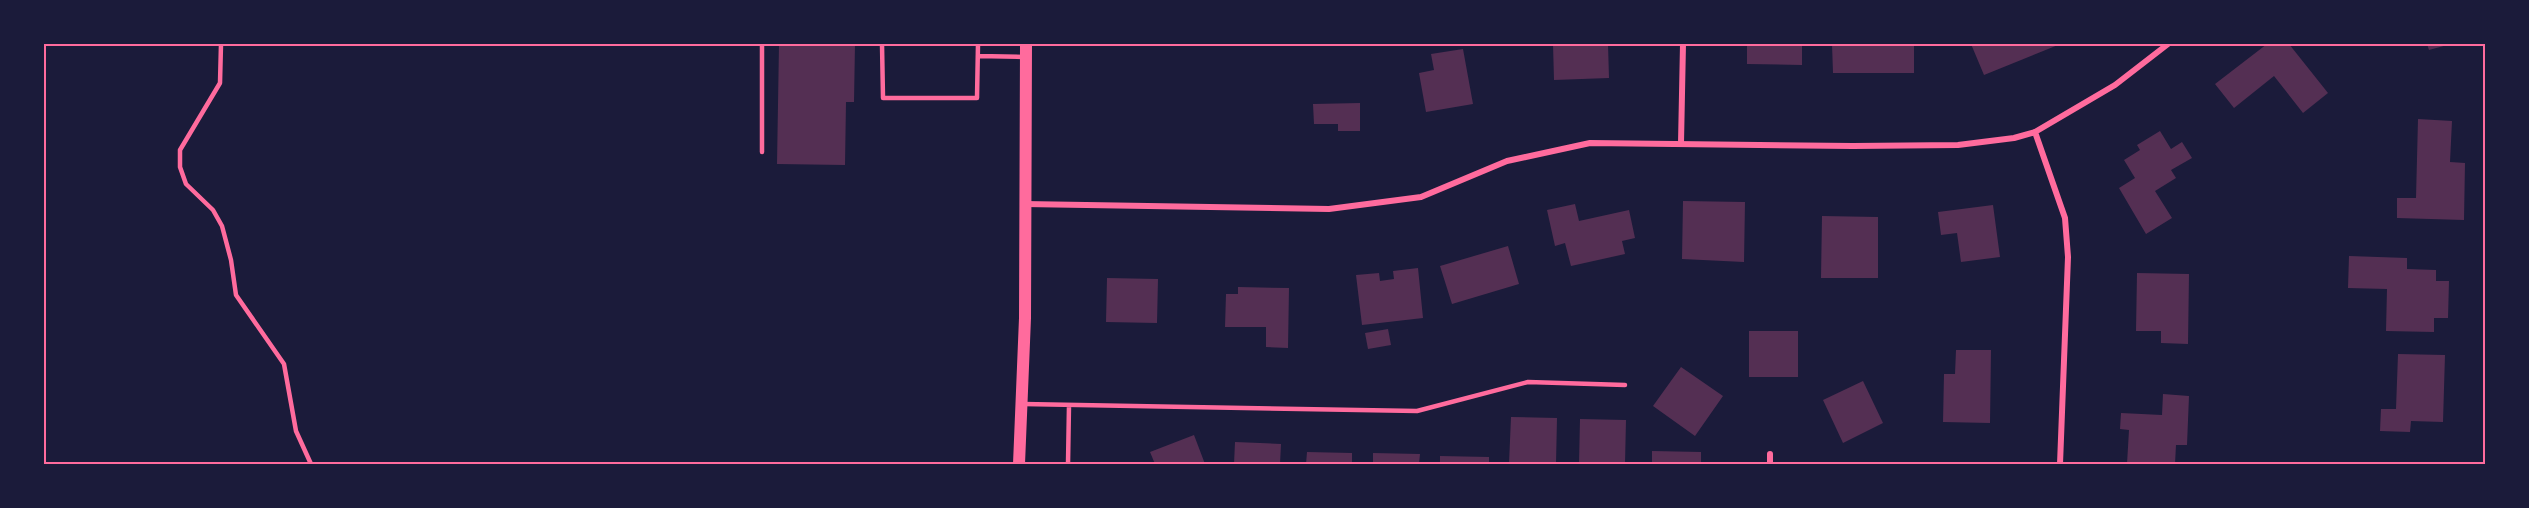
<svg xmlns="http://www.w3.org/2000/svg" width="2529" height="508" font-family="Merriweather,serif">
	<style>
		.building { fill: #542f53 }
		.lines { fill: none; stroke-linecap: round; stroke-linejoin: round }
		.service { stroke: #ff6b9d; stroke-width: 4.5 }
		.minor { stroke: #ff6b9d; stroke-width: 6 }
		.secondary { stroke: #ff6b9d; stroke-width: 12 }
		.neatline { fill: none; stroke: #ff6b9d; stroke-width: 2 }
	</style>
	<rect width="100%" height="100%" fill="#1b1b3a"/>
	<path class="building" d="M779,44H855L854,102H846L845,165L777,164Z
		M1553,44H1608L1609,78L1554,80Z
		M1747,44H1802V65L1747,64Z
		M1832,44H1914V73H1833Z
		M1971,44H2057L2058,45L1984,75Z
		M2267,44H2289L2328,93L2303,113L2274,76L2234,108L2215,84Z
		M2427,44H2451L2429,50Z
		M1463,49L1473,104L1426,112L1419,73L1434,70L1431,54Z
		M1360,103V131H1338V124H1314L1313,104Z
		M2418,119L2452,121L2450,162L2465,163L2464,220L2397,218V198H2416Z
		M2160,131L2171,149L2182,142L2192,158L2171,170L2176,178L2155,191L2172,218L2146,234L2119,188L2135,178L2124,160L2140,150L2137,145Z
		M1683,201L1745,202L1744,262L1682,259Z
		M1575,204L1579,221L1629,210L1635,238L1622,241L1625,254L1571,266L1565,243L1555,246L1547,210Z
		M1993,205L2000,257L1961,262L1957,233L1941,235L1938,212Z
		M1822,216L1878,217V278H1821Z
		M1508,246L1519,284L1452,304L1440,266Z
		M2349,256L2407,258V269L2436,270V281H2449L2448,318H2434V332L2386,331L2387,289L2348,288Z
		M1418,268L1423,318L1362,325L1356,275L1379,273L1380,281L1394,279L1393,271Z
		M2137,273L2189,274L2188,344L2161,343V331H2136Z
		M1107,278L1158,279L1157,323L1106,322Z
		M1238,287L1289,288L1288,348L1266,347V327H1225L1226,294H1238Z
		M1388,329L1391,345L1368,349L1365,333Z
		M1749,331H1798V377H1749Z
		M1956,350H1991L1990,423L1943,422L1944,374H1955Z
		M2398,354L2445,355L2443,422L2411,421L2410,432L2380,431L2381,409H2396Z
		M1681,367L1723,396L1695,436L1653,406Z
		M1863,381L1883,423L1843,443L1823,400Z
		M2163,394L2189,396L2187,445H2176L2175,464H2127L2129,430L2120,429L2121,413L2162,415Z
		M1511,417L1557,418L1556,464H1509Z
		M1580,419L1626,420L1625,464H1579Z
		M1194,435L1205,464H1155L1150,452Z
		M1235,442L1281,444L1280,464H1234Z
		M1652,451L1701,452V464H1652Z
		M1307,452L1352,453V464H1306Z
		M1373,453L1420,454L1419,464H1373Z
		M1440,456L1489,457V464H1440Z"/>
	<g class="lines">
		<path class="service" d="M221,44L220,83L180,150V167L186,184L213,210L222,226L231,260L236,295L284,364L296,431L311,464
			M882,44L883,98H977L978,44
			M978,56L1025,57
			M762,152V44
			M1023,404L1417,411L1528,382L1625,385
			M1068,464L1069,405"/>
		<path class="minor" d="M2035,132L2065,218L2068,257L2060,464
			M1681,143L1683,44
			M1024,204L1329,209L1421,197L1507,161L1590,143L1853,146L1958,145L2014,138L2035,132L2115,85L2168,44
			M1770,454V464"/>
		<path class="secondary" d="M1019,464L1025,318L1026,44"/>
	</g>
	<rect width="2529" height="508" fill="none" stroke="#1b1b3a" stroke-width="90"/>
	<rect x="45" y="45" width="2439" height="418" class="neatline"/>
</svg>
